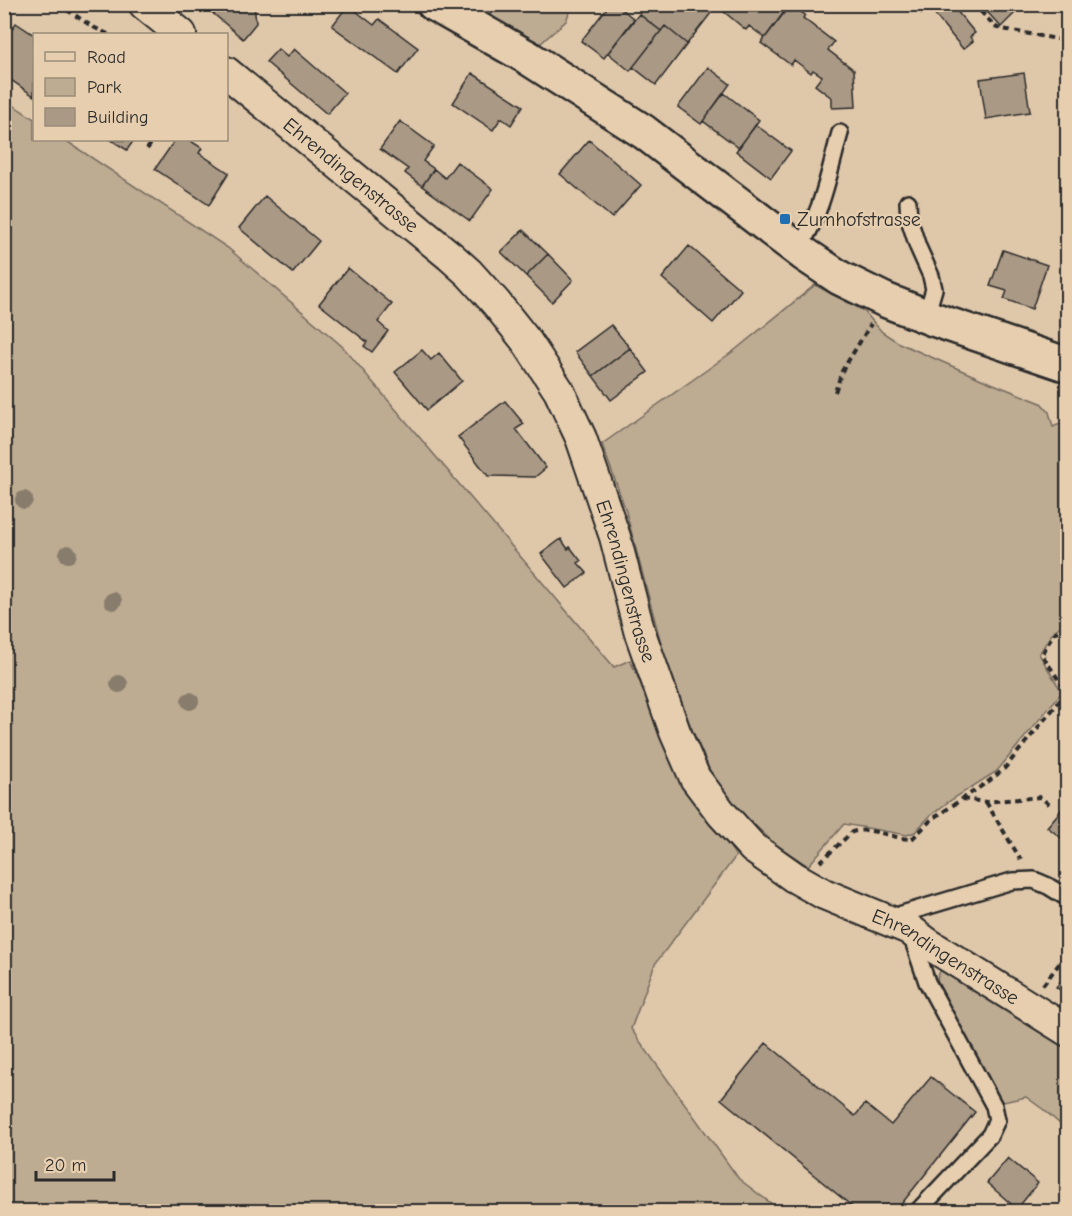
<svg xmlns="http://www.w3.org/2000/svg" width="1072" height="1216" font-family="'Comic Neue',sans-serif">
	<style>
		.green { fill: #bdab92; stroke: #746b5e; stroke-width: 1.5 }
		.building { fill: #aa9985; stroke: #2b2b2b; stroke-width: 1.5 }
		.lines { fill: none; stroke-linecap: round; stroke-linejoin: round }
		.lane-casing { stroke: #2b2b2b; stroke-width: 20 }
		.street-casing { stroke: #2b2b2b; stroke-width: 34 }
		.secondary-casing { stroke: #2b2b2b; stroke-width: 38 }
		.path { stroke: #2b2b2b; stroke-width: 4; stroke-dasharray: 6 4.5; stroke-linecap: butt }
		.lane { stroke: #e6ceaf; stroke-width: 15 }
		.street { stroke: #e6ceaf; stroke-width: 30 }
		.secondary { stroke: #e6ceaf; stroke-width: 33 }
		.tree { fill: #887c6c }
		.poi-dot { fill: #1f6fb2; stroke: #e6ceaf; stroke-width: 2 }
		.labels { text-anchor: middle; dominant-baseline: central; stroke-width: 4.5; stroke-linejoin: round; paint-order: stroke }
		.street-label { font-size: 20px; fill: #2b2b2b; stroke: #e6ceaf }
		.poi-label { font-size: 20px; fill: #2b2b2b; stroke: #e6ceaf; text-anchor: start }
	</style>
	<rect width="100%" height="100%" fill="#dfc7aa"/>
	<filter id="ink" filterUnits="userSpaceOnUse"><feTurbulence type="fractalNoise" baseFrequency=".0167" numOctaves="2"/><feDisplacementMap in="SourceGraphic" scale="12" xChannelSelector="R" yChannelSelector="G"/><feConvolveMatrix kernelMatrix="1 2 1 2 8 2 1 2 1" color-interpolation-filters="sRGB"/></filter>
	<g filter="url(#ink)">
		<path class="green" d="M486,5H572L566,21L540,44L514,36L488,12Z
			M4,99L34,119V140H65L228,248L343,347L614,667L630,660L685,782L736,856L655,964L631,1029L739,1179L781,1211H5Z
			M815,285L864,311L882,332L899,343L986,381L1041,403L1049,412L1053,427L1062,423L1067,425V621L1053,632L1039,654L1062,692L997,771L948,802L929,817L915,832L907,835L844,824L808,866L776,845L741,812L714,780L689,722L662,647L625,508L602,444L735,350Z
			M944,968L1067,1043V1130L1044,1110L1026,1097L999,1103L937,986C937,978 937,973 944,968Z"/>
		<path class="building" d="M202,4H254L256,23L243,39Z
			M610,4H616L634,19L604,58L581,41Z
			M646,4H718L687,44L665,26L661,31L639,14Z
			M718,4H783L788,8L765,38L749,26L746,30L717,6Z
			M790,4L805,15L803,18L834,42L828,50L854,70L856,107L832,108V98L815,85L822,76L813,70L811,73L794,60L791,65L761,43Z
			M913,4H932L922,14Z
			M948,4H951L975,33L970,37L973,41L963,49L935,15Z
			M980,4H1024L1001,27Z
			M348,5L374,25L379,19L418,48L398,74L332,26Z
			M639,14L661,31L630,71L608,53Z
			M16,23L34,35V96L4,75V40Z
			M665,26L687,44L656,85L633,67Z
			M278,49L287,57L294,49L345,93L327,114L266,62Z
			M708,67L730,84L701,124L678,107Z
			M472,73L523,106L511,125L501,118L493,130L453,103Z
			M1024,73L1030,112L986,119L980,79Z
			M724,93L759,120L739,148L703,121Z
			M400,121L434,146L423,161L434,169L422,186L405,173L408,169L380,149Z
			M756,125L791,151L771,178L736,151Z
			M111,140H134L127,150Z
			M175,140H189L202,148L199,153L229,173L209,205L155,169Z
			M589,140L641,185L612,218L560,174Z
			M457,162L493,189L470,221L422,186L434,169L445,178Z
			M265,196L319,241L293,273L239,228Z
			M523,230L548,254L526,276L501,252Z
			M689,246L741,290L713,323L662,278Z
			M1003,250L1047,265L1032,309L1004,299L1007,291L990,286Z
			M548,254L573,280L552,302L526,276Z
			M348,268L392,304L378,322L388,331L372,352L364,346L367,342L319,304Z
			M611,325L630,348L593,376L575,352Z
			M630,348L648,372L611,400L593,376Z
			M422,350L431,360L439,353L462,381L427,410L395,372Z
			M505,401L524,424L516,429L546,468L535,477L488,476L458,437Z
			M561,539L568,549L570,547L581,561L578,563L587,573L567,588L541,554Z
			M1068,802V843L1047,827Z
			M1068,972V996L1056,987Z
			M766,1043L855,1116L865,1104L891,1125L931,1077L975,1112L895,1212H859L721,1099Z
			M1008,1158L1038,1183L1017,1209L987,1183Z"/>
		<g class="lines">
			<defs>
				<path id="lane" d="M908,202L909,219L918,247L931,276L934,289L926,316
					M798,249C822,215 829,172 840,133
					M892,921L902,914L1012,881L1034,880L1048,886L1064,896
					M911,935L927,982L994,1106L997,1120L990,1135L917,1212"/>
				<g id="street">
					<path d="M144,4L181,34"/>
					<path id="s1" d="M226,72L450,256L469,273L496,303L527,342L559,391L581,438L615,537L639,630L675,732L695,778L722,814L753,848L794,877L824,894L909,929L927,943L1068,1031"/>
				</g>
				<path id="secondary" d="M434,4L527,57L644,132L804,254L840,278L885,300L933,319L1068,365"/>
			</defs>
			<use href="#lane" class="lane-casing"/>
			<use href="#street" class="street-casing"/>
			<use href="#secondary" class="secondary-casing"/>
			<path class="path" d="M58,4L93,27L108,34
				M973,4L997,28L1068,41
				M4,11L9,4
				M147,149L154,140
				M835,392L842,371L871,324
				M962,799L986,802L1040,797L1050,805
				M986,802L1021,860
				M820,862L852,832C871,826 892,839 912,839L931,820L989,781L1004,769L1067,692L1042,655L1053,634L1068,623
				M1043,985L1066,955"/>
			<use href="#lane" class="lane"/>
			<use href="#street" class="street"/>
			<use href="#secondary" class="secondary"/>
		</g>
		<g class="tree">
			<circle cx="24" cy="500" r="9"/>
			<circle cx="68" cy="554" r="9"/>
			<circle cx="113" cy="601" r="9"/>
			<circle cx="119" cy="684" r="9"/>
			<circle cx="190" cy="701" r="9"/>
		</g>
	</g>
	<rect class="poi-dot" x="779" y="213" width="12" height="12" rx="3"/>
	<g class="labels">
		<g class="street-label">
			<text stroke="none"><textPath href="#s1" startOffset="162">Ehrendingenstrasse</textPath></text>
			<text stroke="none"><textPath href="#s1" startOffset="666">Ehrendingenstrasse</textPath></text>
			<text stroke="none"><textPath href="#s1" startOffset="1188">Ehrendingenstrasse</textPath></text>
		</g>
		<g class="poi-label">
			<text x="797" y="219">Zumhofstrasse</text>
		</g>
	</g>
	<rect width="1072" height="1216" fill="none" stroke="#e6ceaf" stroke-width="24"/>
	<rect x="12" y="12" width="1048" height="1192" fill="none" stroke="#2b2b2b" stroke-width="2" filter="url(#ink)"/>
	<rect x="33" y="33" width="195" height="108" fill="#e6ceaf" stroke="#9b8d7a" stroke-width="1.5"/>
	<rect x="45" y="52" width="30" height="9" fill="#e6ceaf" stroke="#9b8d7a" stroke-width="1.5"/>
	<text x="87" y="63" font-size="18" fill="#2b2b2b">Road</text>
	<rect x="45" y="78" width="30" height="18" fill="#bdab92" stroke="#9b8d7a" stroke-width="1.5"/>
	<text x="87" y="93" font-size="18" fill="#2b2b2b">Park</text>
	<rect x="45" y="108" width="30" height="18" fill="#aa9985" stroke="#9b8d7a" stroke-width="1.5"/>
	<text x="87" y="123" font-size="18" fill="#2b2b2b">Building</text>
	<path d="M36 1171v9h78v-9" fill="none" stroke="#2b2b2b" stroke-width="3"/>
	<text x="45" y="1171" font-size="18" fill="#2b2b2b" stroke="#e6ceaf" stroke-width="4.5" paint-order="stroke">20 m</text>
</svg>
